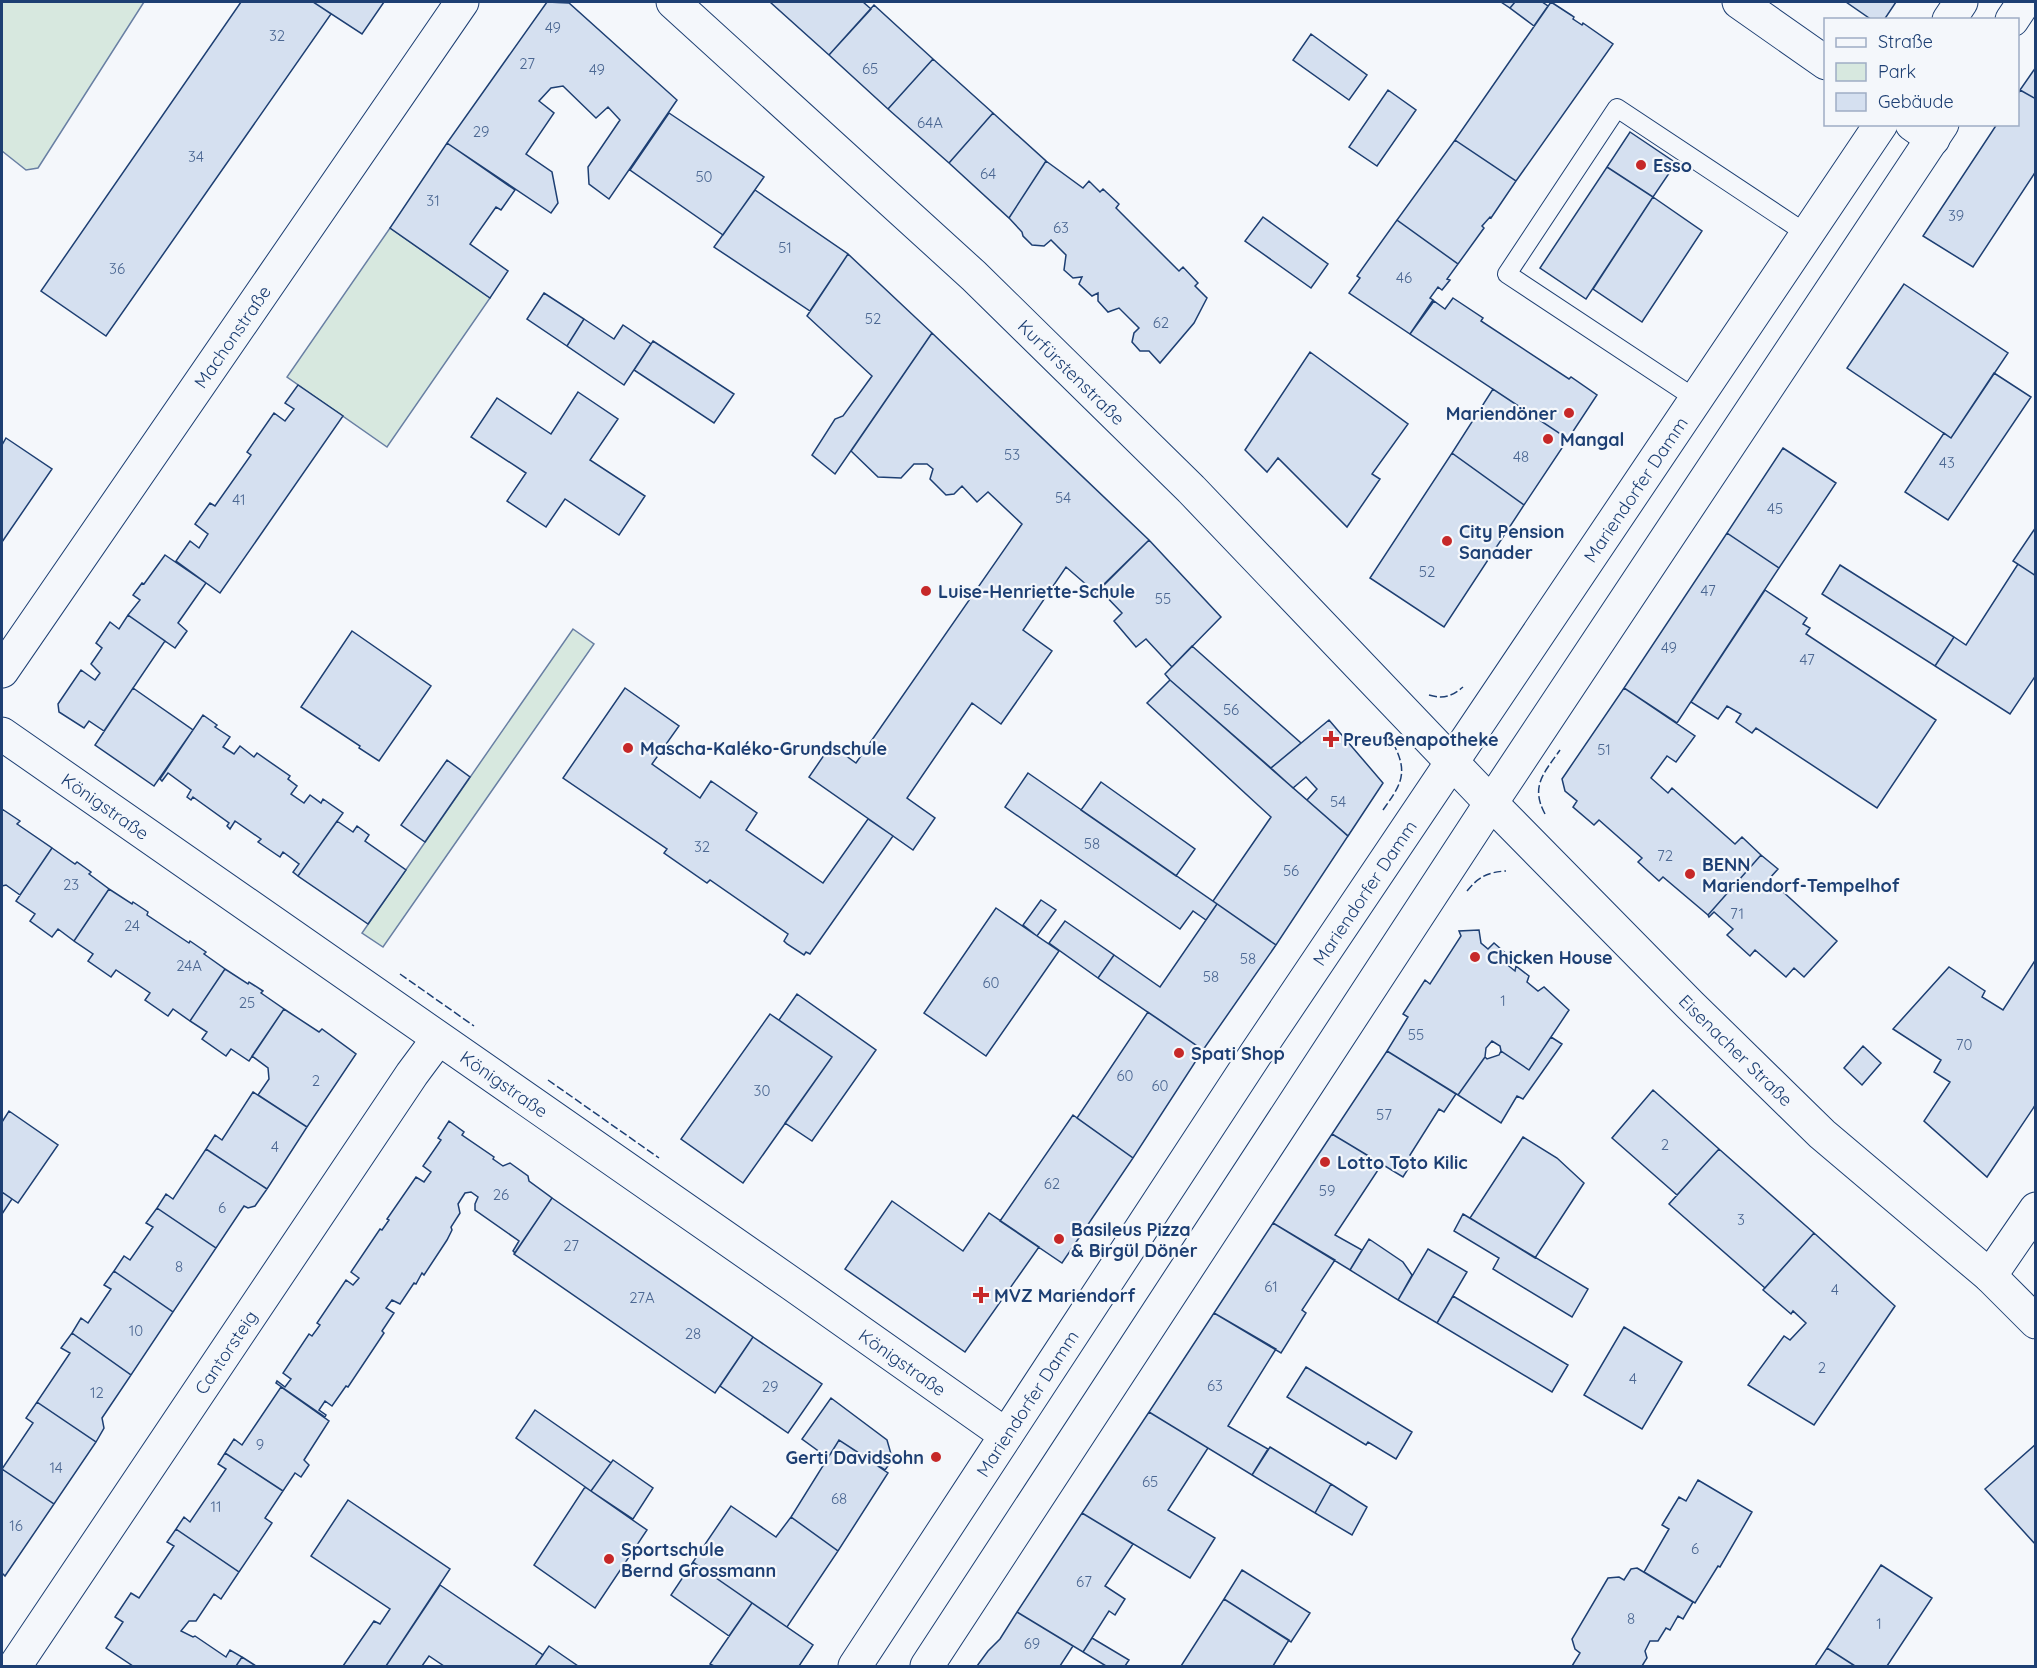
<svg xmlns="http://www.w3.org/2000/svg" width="2037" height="1668" font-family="Quicksand,sans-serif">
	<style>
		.green { fill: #d7e8df; stroke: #687fa3; stroke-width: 1.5 }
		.building { fill: #d5e0f0; stroke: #1d3f73; stroke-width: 1.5 }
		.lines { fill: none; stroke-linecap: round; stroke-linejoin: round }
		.service-casing { stroke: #1d3f73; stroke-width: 20 }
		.minor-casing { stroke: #1d3f73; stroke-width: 35 }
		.tertiary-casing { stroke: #1d3f73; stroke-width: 35 }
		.primary-casing { stroke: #1d3f73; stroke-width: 35 }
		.service { stroke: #f4f7fb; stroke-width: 18 }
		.minor { stroke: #f4f7fb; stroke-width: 33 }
		.tertiary { stroke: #f4f7fb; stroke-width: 33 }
		.primary { stroke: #f4f7fb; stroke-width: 33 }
		.fence { stroke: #1d3f73; stroke-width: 1.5; stroke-dasharray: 8 3; stroke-linecap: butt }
		.poi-dot { fill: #c62828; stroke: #f4f7fb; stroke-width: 2 }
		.labels { text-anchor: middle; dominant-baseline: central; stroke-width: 4.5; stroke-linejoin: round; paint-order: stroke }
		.number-label { font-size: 15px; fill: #4b6792 }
		.poi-label { font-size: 18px; font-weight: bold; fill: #1d3f73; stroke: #f4f7fb; text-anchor: start }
		.street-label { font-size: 18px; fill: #1d3f73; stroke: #f4f7fb }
	</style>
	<rect width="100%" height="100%" fill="#f4f7fb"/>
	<path class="green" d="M2,2H144L38,168L26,170L2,151Z
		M390,228L490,298L387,447L287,377Z
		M573,629L594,644L383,947L362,933Z"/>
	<path class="building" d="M241,2H313L331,14L106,336L41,291Z
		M313,2H384L362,34Z
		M547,2L569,3L677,100L609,199L589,184L588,167L620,120L608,107L596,118L563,86L551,88L539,101L554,113L526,154L552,172L558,203L551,213L447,143Z
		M770,2H863L871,9L829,55Z
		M1501,2H1515L1510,8Z
		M1515,2H1542L1548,6L1534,26L1510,8Z
		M1551,2L1571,15L1574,17L1573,19L1582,25L1583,23L1613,44L1516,181L1455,140Z
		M1846,2H1896L1884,20H1872Z
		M874,5L933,59L888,109L829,55Z
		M1311,34L1367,75L1349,100L1293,60Z
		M933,59L993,113L949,163L888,109Z
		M2036,67V99L2020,90Z
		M1388,90L1416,110L1377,166L1349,147Z
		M2020,90L2036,99V171L1973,267L1923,236L1997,124H2018V94Z
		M669,113L764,177L723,235L630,170Z
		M993,113L1046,161L1009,218L949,163Z
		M1630,132L1676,163L1653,197L1607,167Z
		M1455,140L1516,181L1491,218L1490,217L1482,226L1484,228L1458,264L1397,220Z
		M447,143L515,190L501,210L496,207L470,244L508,271L490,298L390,228Z
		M1046,161L1083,188L1089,181L1100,192L1103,189L1119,204L1116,208L1179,271L1183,267L1198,283L1195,286L1207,298L1194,323L1160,363L1149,351H1140L1132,342L1134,333L1139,328L1119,308L1108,312L1098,301V293L1092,296L1079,284L1082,277L1073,278L1064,270L1066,255L1051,240L1044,246L1032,245L1023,236L1022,232L1009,218Z
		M1607,167L1653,197L1586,299L1540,268Z
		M755,190L848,254L810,311L714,247Z
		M1653,197L1702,231L1642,322L1593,289Z
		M1263,217L1328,264L1311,288L1245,241Z
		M1397,220L1458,264L1447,279L1450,280L1442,290L1438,287L1430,298L1433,300L1410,334L1349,293L1360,278L1357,276Z
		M848,254L932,333L835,474L812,455L835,419L843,416L872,376L807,316Z
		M1904,284L2008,353L1951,438L1847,368Z
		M544,293L584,319L567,346L527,319Z
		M1453,298L1483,318L1481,321L1569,379L1571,377L1597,395L1568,439L1410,334L1434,301L1445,309Z
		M584,319L614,339L623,325L651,344L624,385L567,346Z
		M932,333L1149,540L1096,593L1066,567L1023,630L1052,651L1001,724L972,703L907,798L935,818L913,850L809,777L831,745L856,763L1022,524L988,492L977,502L962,486L954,494L946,495L930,479L933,469L927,464H914L901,478L878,477L851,451Z
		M653,341L734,394L714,423L634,370Z
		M1310,352L1408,424L1372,474L1380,479L1347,527L1278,458L1267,472L1245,450Z
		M1994,373L2031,397L1948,520L1905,492L1944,433L1951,438Z
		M298,385L343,416L220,593L176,561L190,541L199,548L208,534L195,524L210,503L215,506L251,455L247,452L274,413L285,421L294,409L285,403Z
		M1493,389L1568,439L1524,505L1452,453Z
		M578,392L618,419L590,460L645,496L619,535L565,499L546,527L507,501L526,473L471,437L497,398L551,434Z
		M6,438L52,469L2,542V445Z
		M1783,448L1836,483L1779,568L1727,533Z
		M1452,453L1524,505L1444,627L1370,578Z
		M2036,527V576L2013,561Z
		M1727,533L1779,568L1677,723L1624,688Z
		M1149,540L1221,617L1172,667L1146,639L1136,647L1114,621L1122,613L1099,589Z
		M165,555L206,583L178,623L187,631L175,648L128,615L140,600L133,595L142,583L144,584Z
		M2018,564L2036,576V675L2010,714L1935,666L1954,637L1966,645Z
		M1840,565L1954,637L1935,666L1822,594Z
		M1765,590L1807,618L1803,624L1810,628L1806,634L1936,720L1877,808L1756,728L1752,733L1736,722L1741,714L1727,706L1718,719L1691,702Z
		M128,615L165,641L104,731L89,721L84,728L59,712L58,704L81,670L95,680L100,673L91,664L102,648L96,643L110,622L119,629Z
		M352,631L431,686L379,761L359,748L360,746L301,707Z
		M1192,646L1301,743L1271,768L1170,680L1165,674Z
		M1170,680L1348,836L1276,945L1213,901L1271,817L1147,703Z
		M133,688L193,730L154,786L95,745Z
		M625,688L679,726L652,764L700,798L711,781L757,813L746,830L823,883L868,819L893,836L810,954L806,952L804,955L787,944L784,941L788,934L710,880L707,883L664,853L667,849L563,778Z
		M1624,688L1695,736L1676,762L1667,756L1651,778L1668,793L1672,788L1735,844L1742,837L1761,855L1708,915L1663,877L1659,881L1638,862L1642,858L1599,820L1594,825L1573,807L1577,801L1565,791L1562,779Z
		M203,715L217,725L215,727L230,737L223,747L234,754L240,746L254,757L257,753L290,776L288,779L297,786L291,794L304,803L310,795L321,803L323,799L343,813L298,876L293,872L299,864L283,852L280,857L258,842L261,839L235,821L230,829L227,826L229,823L193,797L191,800L187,797L191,790L168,773L162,781L160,779Z
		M1329,720L1383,783L1348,836L1307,800L1317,789L1306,777L1293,788L1271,768Z
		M447,760L470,777L425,842L401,825Z
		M1028,773L1217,904L1206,920L1193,911L1180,929L1005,807Z
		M1101,782L1195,849L1176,876L1081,810Z
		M2,809L20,821L17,824L52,848L20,895L6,885L2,886Z
		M337,821L353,832L357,826L369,835L365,841L406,870L368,924L298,876Z
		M52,848L75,864L77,862L91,872L89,874L109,889L74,941L58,929L52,937L30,921L35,914L16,901Z
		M1761,855L1778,869L1769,879L1837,941L1804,977L1794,968L1786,977L1755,950L1750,956L1727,935L1733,929L1714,912L1709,917L1708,915Z
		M109,889L132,904L133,902L148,912L147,915L189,943L190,941L206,952L204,954L225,969L190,1021L173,1009L168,1016L145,1000L150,993L116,970L111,977L88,961L93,954L74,941Z
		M1041,900L1056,910L1037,936L1023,925Z
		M1217,904L1276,945L1203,1050L1098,978L1114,955L1160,987Z
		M996,908L1059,951L986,1056L924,1013Z
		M1065,921L1114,955L1098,978L1049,943Z
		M1479,930L1481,943L1488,949L1494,943L1510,957L1505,963L1515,971L1516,966L1529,976L1527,982L1538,991L1544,987L1569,1010L1529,1070L1501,1051L1500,1046L1492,1041L1486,1048L1485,1057L1458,1095L1387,1051L1408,1017L1403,1014L1425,980L1430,984L1461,936L1459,931Z
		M2036,959V1104L1987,1177L1924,1121L1950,1082L1934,1072L1941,1060L1893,1029L1949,967L1985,991L1982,997L2003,1010Z
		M225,969L248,984L249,982L263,991L261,993L284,1009L249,1061L231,1049L226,1056L202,1039L207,1032L190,1021Z
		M797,994L876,1050L812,1141L785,1123L832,1057L779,1020Z
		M284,1009L319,1032L322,1029L356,1054L307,1127L258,1095L269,1079L268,1068L252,1056Z
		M1148,1012L1203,1050L1133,1158L1077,1118Z
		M770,1014L832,1057L743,1183L681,1139Z
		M1551,1037L1562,1044L1523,1099L1517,1096L1501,1123L1458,1095L1485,1057L1487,1059L1499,1055L1501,1051L1529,1070Z
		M1863,1046L1881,1063L1862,1085L1844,1068Z
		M1387,1051L1456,1094L1444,1112L1439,1109L1410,1155L1415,1158L1403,1177L1332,1134Z
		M1653,1090L1719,1149L1677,1195L1612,1138Z
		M253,1092L307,1127L267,1189L206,1149L215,1135L222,1140Z
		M9,1111L58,1145L18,1203L2,1192V1122Z
		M1073,1115L1133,1158L1062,1263L1000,1221Z
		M449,1121L464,1132L462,1135L494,1157L493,1159L503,1166L510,1163L528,1176L529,1181L552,1198L515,1253L513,1251L519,1241L475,1210V1204L478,1197L471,1192L465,1193L458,1204L460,1213L451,1227L452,1230L447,1240L424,1275L422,1273L416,1284L414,1283L400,1304L392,1300L386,1308L394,1313L382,1331L384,1333L348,1387L346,1386L332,1406L325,1401L319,1410L326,1415L325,1417L276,1383L277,1381L285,1387L291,1379L283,1373L309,1334L312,1336L320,1325L317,1323L346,1280L353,1285L359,1278L351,1272L380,1229L382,1230L389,1220L387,1219L416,1177L424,1182L431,1172L423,1166L441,1140L438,1138Z
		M1332,1134L1382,1164L1335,1235L1362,1250L1350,1270L1273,1223Z
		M1523,1137L1557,1158L1584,1183L1535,1258L1470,1218Z
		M206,1149L267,1189L255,1206L248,1208L244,1206L216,1248L157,1208L166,1194L173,1199Z
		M1719,1149L1814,1233L1765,1288L1669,1204Z
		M2,1192L12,1199L2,1214Z
		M552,1198L753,1337L715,1393L514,1254Z
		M892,1201L963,1251L989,1213L1039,1247L965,1352L845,1269Z
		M157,1208L216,1248L173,1312L114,1271L124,1256L130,1260L153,1227L146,1223Z
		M1463,1214L1588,1289L1572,1317L1493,1269L1499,1258L1454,1231Z
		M1273,1223L1335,1260L1302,1310L1306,1313L1281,1353L1214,1313Z
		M1814,1233L1895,1306L1814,1425L1748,1385L1784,1336L1790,1340L1806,1323L1793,1311L1791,1314L1763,1290Z
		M1369,1239L1403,1262L1412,1275L1398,1300L1350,1270Z
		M1428,1249L1467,1272L1437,1323L1398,1300Z
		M114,1271L173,1312L131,1375L72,1333L81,1318L88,1323L111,1289L104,1285Z
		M1453,1296L1568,1365L1552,1392L1437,1323Z
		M1214,1313L1276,1349L1228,1426L1268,1449L1252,1475L1149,1412Z
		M1624,1327L1682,1362L1642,1429L1584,1395Z
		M72,1333L131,1375L102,1418L104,1428L96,1442L37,1402L70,1353L61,1348Z
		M753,1337L822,1384L788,1433L720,1386Z
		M1306,1367L1412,1432L1396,1459L1368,1442L1366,1445L1287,1397Z
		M281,1387L329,1421L304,1460L309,1465L301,1477L295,1473L283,1491L225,1453L234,1439L242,1445Z
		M831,1398L887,1440L891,1454L890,1463L885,1470L839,1440L828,1458L802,1439Z
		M37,1402L96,1442L54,1504L2,1469L33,1423L26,1418Z
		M535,1410L611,1463L591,1491L516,1438Z
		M1149,1412L1208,1448L1168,1510L1215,1538L1190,1578L1082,1513Z
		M839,1440L888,1473L838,1551L791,1517Z
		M2036,1444V1545L1985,1489Z
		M1270,1447L1331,1484L1315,1513L1252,1475Z
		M225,1453L283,1491L265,1518L272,1523L239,1572L176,1529L184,1517L190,1522L226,1469L218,1464Z
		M613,1460L653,1488L633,1519L591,1491Z
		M2,1469L54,1504L5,1576L2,1573Z
		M1698,1480L1752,1512L1720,1567L1718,1566L1695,1603L1644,1572L1669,1529L1662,1525L1679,1497L1686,1501Z
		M1331,1484L1367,1507L1352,1535L1315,1513Z
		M585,1487L647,1530L595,1608L534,1565Z
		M348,1500L450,1569L386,1666H343L374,1621L380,1624L390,1609L311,1556Z
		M731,1506L776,1537L791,1517L838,1551L787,1627L693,1562Z
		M1082,1513L1133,1544L1105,1586L1125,1599L1115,1615L1109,1611L1083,1652L1017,1612Z
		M176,1529L239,1572L221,1599L214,1594L196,1621H189L181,1631L193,1637L195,1636L226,1657L230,1650L242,1657L236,1666H133L106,1648L123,1622L115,1617L131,1593L139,1598L174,1546L167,1542Z
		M693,1562L752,1603L729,1636L671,1595Z
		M1881,1565L1932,1598L1887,1666H1855L1827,1648Z
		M1637,1568L1693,1602L1683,1619L1678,1616L1670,1630L1666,1628L1658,1641H1650L1645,1651L1647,1658L1642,1666H1572L1580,1653L1575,1649L1572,1639L1608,1578L1619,1577L1624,1580L1631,1569Z
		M1242,1570L1310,1613L1291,1642L1224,1599Z
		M440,1585L543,1655L535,1666H444L429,1656L422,1666H386Z
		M1224,1599L1289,1640L1273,1666H1181Z
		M752,1603L813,1645L799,1666H714L710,1664Z
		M1017,1612L1073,1646L1060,1666H977L988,1651L1000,1639Z
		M1092,1638L1129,1660L1125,1666H1106L1083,1652Z
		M549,1646L578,1666H535Z
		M1827,1648L1855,1666H1815Z
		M242,1657L256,1666H236Z"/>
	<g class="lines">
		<defs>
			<path id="service" d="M1696,399L1507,274L1617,108L1807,234"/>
			<g id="minor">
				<path id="s1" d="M673,2L974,276L1191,489L1491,803"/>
				<path d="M1739,2L1826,63"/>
				<path d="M1912,124L1933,139"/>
				<path id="s2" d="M2,671L462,2"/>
				<path id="s3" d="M2,734L792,1284L1006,1435"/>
				<path d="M1990,1276L2036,1209"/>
				<path id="s4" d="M15,1666L412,1074L438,1039"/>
			</g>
			<g id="tertiary">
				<path id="s5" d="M1491,803L1690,1005L1822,1134L1990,1276L2036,1322"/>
			</g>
			<g id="primary">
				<path d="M1949,20L1961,2"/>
				<path d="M2012,20L2024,2"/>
				<path id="s6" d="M855,1666L1255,1055L1881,124"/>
				<path d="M927,1666L1491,803L1942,124"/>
			</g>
		</defs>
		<use href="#service" class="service-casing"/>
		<use href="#minor" class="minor-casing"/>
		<use href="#tertiary" class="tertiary-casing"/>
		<use href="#primary" class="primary-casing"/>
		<use href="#service" class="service"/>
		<use href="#minor" class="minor"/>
		<use href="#tertiary" class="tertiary"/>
		<use href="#primary" class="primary"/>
		<path class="fence" d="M1429,695C1443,699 1451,697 1463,687
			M1383,810C1399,787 1409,775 1395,747
			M1545,814C1530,786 1544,773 1560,750
			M1467,891C1478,877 1488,872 1506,871
			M400,974L474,1026
			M548,1080L659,1158"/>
	</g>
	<g class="poi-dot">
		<circle cx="1641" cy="165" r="6"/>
		<circle cx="1569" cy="413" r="6"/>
		<circle cx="1548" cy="439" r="6"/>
		<circle cx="1447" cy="541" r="6"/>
		<circle cx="926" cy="591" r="6"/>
		<path d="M1328 730h6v6h6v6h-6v6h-6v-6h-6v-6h6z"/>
		<circle cx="628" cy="748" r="6"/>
		<circle cx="1690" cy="874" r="6"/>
		<circle cx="1475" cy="957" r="6"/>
		<circle cx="1179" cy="1053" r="6"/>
		<circle cx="1325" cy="1162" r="6"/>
		<circle cx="1059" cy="1239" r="6"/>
		<path d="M978 1286h6v6h6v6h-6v6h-6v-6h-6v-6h6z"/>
		<circle cx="936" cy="1457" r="6"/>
		<circle cx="609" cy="1559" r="6"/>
	</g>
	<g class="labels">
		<g class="number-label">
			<text x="553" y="27">49</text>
			<text x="277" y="35">32</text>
			<text x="527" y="63">27</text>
			<text x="870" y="68">65</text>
			<text x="597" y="69">49</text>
			<text x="930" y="122">64A</text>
			<text x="481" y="131">29</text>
			<text x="196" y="156">34</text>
			<text x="988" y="173">64</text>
			<text x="704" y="176">50</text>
			<text x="433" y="200">31</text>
			<text x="1956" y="215">39</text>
			<text x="1061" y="227">63</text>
			<text x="785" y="247">51</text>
			<text x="117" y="268">36</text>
			<text x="1404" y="277">46</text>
			<text x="873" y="318">52</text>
			<text x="1161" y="322">62</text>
			<text x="1012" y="454">53</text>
			<text x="1521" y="456">48</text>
			<text x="1947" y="462">43</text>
			<text x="1063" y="497">54</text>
			<text x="239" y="499">41</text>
			<text x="1775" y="508">45</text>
			<text x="1427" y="571">52</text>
			<text x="1708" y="590">47</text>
			<text x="1163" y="598">55</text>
			<text x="1669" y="647">49</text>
			<text x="1807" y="659">47</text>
			<text x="1231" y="709">56</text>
			<text x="1604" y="749">51</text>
			<text x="1338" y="801">54</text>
			<text x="1092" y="843">58</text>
			<text x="702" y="846">32</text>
			<text x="1665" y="855">72</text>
			<text x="1291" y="870">56</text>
			<text x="71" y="884">23</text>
			<text x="1737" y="913">71</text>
			<text x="132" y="925">24</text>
			<text x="1248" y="958">58</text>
			<text x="189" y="965">24A</text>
			<text x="1211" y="976">58</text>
			<text x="991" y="982">60</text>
			<text x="1503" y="1000">1</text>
			<text x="247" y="1002">25</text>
			<text x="1416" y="1034">55</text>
			<text x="1964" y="1044">70</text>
			<text x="1125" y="1075">60</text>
			<text x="316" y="1080">2</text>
			<text x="1160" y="1085">60</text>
			<text x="762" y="1090">30</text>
			<text x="1384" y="1114">57</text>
			<text x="1665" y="1144">2</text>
			<text x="275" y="1146">4</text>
			<text x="1052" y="1183">62</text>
			<text x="1327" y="1190">59</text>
			<text x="501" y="1194">26</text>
			<text x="222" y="1207">6</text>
			<text x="1741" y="1219">3</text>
			<text x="571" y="1245">27</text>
			<text x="179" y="1266">8</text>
			<text x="1271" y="1286">61</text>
			<text x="1835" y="1289">4</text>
			<text x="642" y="1297">27A</text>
			<text x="136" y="1330">10</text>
			<text x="693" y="1333">28</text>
			<text x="1822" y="1367">2</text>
			<text x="1633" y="1378">4</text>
			<text x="1215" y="1385">63</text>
			<text x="770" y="1386">29</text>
			<text x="97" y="1392">12</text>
			<text x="260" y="1444">9</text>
			<text x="56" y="1467">14</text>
			<text x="1150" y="1481">65</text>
			<text x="839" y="1498">68</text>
			<text x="216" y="1506">11</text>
			<text x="16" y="1525">16</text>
			<text x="1695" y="1548">6</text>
			<text x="1084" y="1581">67</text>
			<text x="1631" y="1618">8</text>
			<text x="1879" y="1623">1</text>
			<text x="1032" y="1643">69</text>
		</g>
		<g class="poi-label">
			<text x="1653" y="165">Esso</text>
			<text x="1557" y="413" text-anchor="end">Mariendöner</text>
			<text x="1560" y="439">Mangal</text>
			<text x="1459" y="531">City Pension<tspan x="1459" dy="21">Sanader</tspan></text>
			<text x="938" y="591">Luise-Henriette-Schule</text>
			<text x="1343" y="739">Preußenapotheke</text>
			<text x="640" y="748">Mascha-Kaléko-Grundschule</text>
			<text x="1702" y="864">BENN<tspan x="1702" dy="21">Mariendorf-Tempelhof</tspan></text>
			<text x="1487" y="957">Chicken House</text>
			<text x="1191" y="1053">Spati Shop</text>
			<text x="1337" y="1162">Lotto Toto Kilic</text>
			<text x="1071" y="1229">Basileus Pizza<tspan x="1071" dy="21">&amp; Birgül Döner</tspan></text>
			<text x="994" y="1295">MVZ Mariendorf</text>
			<text x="924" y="1457" text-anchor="end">Gerti Davidsohn</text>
			<text x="621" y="1549">Sportschule<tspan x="621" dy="21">Bernd Grossmann</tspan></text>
		</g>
		<g class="street-label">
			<text stroke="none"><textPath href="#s2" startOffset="406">Machonstraße</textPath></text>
			<text stroke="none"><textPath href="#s1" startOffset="544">Kurfürstenstraße</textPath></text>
			<text stroke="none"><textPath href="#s6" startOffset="1412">Mariendorfer Damm</textPath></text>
			<text stroke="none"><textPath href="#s3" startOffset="126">Königstraße</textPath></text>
			<text stroke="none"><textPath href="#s6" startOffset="926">Mariendorfer Damm</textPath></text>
			<text stroke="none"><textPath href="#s5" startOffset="348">Eisenacher Straße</textPath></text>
			<text stroke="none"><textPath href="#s3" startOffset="612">Königstraße</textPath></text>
			<text stroke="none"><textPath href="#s4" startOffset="378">Cantorsteig</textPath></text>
			<text stroke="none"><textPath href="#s3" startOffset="1098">Königstraße</textPath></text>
			<text stroke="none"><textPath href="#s6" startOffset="314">Mariendorfer Damm</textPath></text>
		</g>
	</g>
	<rect width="2037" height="1668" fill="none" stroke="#1d3f73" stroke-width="6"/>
	<rect x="1824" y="18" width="195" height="108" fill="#f4f7fb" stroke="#9eadc5" stroke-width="1.5"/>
	<rect x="1836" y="38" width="30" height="9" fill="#f4f7fb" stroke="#9eadc5" stroke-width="1.5"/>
	<text x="1878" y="48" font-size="18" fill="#1d3f73">Straße</text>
	<rect x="1836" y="63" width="30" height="18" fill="#d7e8df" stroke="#9eadc5" stroke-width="1.5"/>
	<text x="1878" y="78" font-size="18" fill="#1d3f73">Park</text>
	<rect x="1836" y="93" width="30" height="18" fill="#d5e0f0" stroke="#9eadc5" stroke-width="1.5"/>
	<text x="1878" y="108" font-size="18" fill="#1d3f73">Gebäude</text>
</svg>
